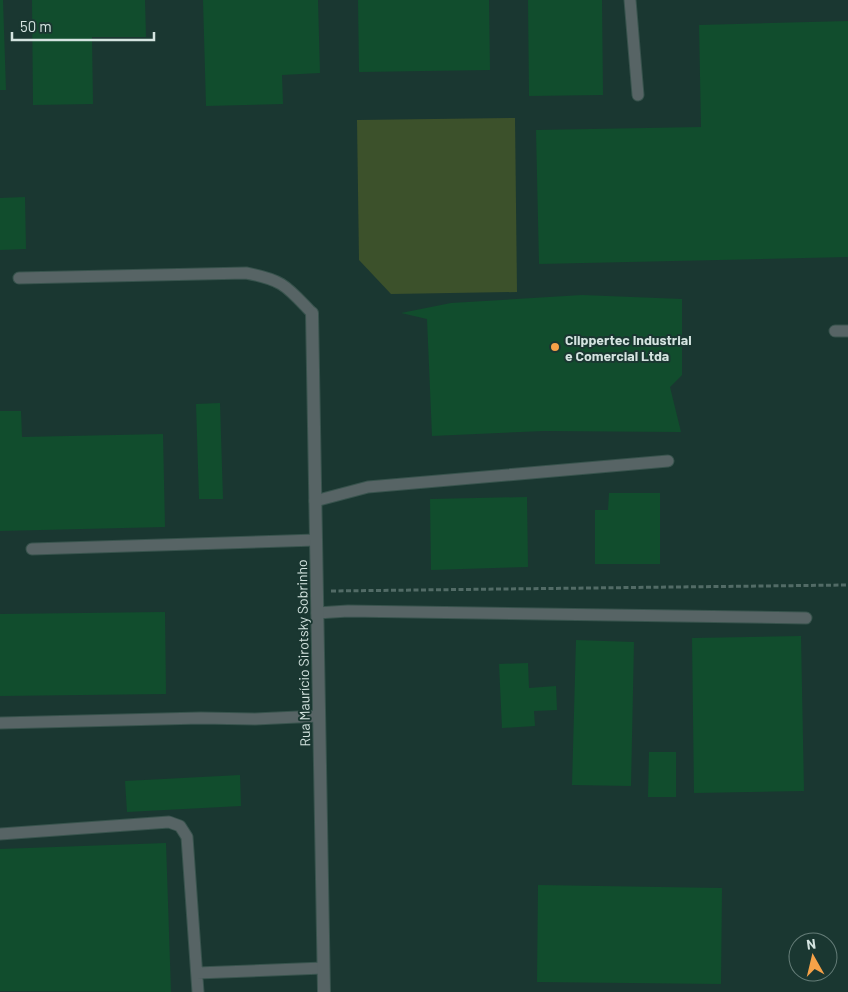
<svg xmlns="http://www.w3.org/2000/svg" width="848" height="992" font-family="Barlow,sans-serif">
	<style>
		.green { fill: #3c512b }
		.building { fill: #114d2d }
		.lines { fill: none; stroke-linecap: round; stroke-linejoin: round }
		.service-casing { stroke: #38534d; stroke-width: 13 }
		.minor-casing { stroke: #38534d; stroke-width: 14 }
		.path { stroke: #526b66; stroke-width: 3; stroke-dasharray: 5 2.5; stroke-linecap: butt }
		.service { stroke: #576465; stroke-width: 11 }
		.minor { stroke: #576465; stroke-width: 12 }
		.poi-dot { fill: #f6a248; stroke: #1a3731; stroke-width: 2 }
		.labels { text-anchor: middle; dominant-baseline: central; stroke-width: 4; stroke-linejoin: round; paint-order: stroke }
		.poi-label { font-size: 14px; font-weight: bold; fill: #d4e4e0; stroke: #1a3731; text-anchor: start }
		.street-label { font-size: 14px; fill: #d4e4e0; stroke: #1a3731 }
	</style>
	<rect width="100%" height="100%" fill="#1a3731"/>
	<path class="green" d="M515,118L517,292L391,294L359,260L357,120Z"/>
	<path class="building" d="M0,0H3L6,90H0Z
		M32,0H145L146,37H92L93,104L33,105Z
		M203,0H318L320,73L282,75L283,104L206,106Z
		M358,0H489L490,70L359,72Z
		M528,0H602L603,95L529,96Z
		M848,21V257L539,264L536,130L701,127L699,25Z
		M25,197L26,249L0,250V198Z
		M582,295L682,299V375L670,387L681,432L544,431L432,436L427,319L401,313L451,303Z
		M220,403L223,499H199L196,404Z
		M0,411H21L22,437L163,434L165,527L0,531Z
		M609,493H660V564H595V510H608Z
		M527,497L528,567L431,570L430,499Z
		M165,612L166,694L0,696V614Z
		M801,636L804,791L694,793L692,638Z
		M576,640L634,642L631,786L572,785Z
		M528,663L529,688L556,686L557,710L534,711L535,726L502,728L499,664Z
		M649,752H676V797H648Z
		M240,775L241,806L127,812L125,781Z
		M166,843L171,992L0,991V849Z
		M538,885L722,888L721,984L537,982Z"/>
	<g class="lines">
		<defs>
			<path id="service" d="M630,0L638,95
				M19,278L246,273C284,280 287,287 312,313
				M835,331H848
				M315,501L368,487L668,461
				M32,549L316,540
				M317,613L348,611L806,618
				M0,723L201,718L255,719L319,716
				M0,834L169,822L180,826L187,837L198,992
				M197,973L323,968"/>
			<path id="minor" d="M312,313L324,992"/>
		</defs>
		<use href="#service" class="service-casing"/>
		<use href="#minor" class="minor-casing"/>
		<path class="path" d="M331,591L848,585"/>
		<use href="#service" class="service"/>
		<use href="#minor" class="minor"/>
	</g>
	<circle class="poi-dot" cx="555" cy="347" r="5"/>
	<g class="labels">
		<g class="poi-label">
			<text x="565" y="339">Clippertec Industrial<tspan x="565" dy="16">e Comercial Ltda</tspan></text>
		</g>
		<g class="street-label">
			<text transform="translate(303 653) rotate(-91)">Rua Maurício Sirotsky Sobrinho</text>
		</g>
	</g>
	<g transform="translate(813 957) rotate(352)"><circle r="24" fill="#1a3731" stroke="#647c77"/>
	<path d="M0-4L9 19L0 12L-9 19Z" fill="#f6a248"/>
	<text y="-8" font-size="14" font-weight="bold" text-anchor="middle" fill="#d4e4e0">N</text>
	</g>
	<path d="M12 32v8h142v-8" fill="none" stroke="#d4e4e0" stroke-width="2.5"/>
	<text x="20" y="32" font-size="15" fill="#d4e4e0" stroke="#1a3731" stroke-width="4" paint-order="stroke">50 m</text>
</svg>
